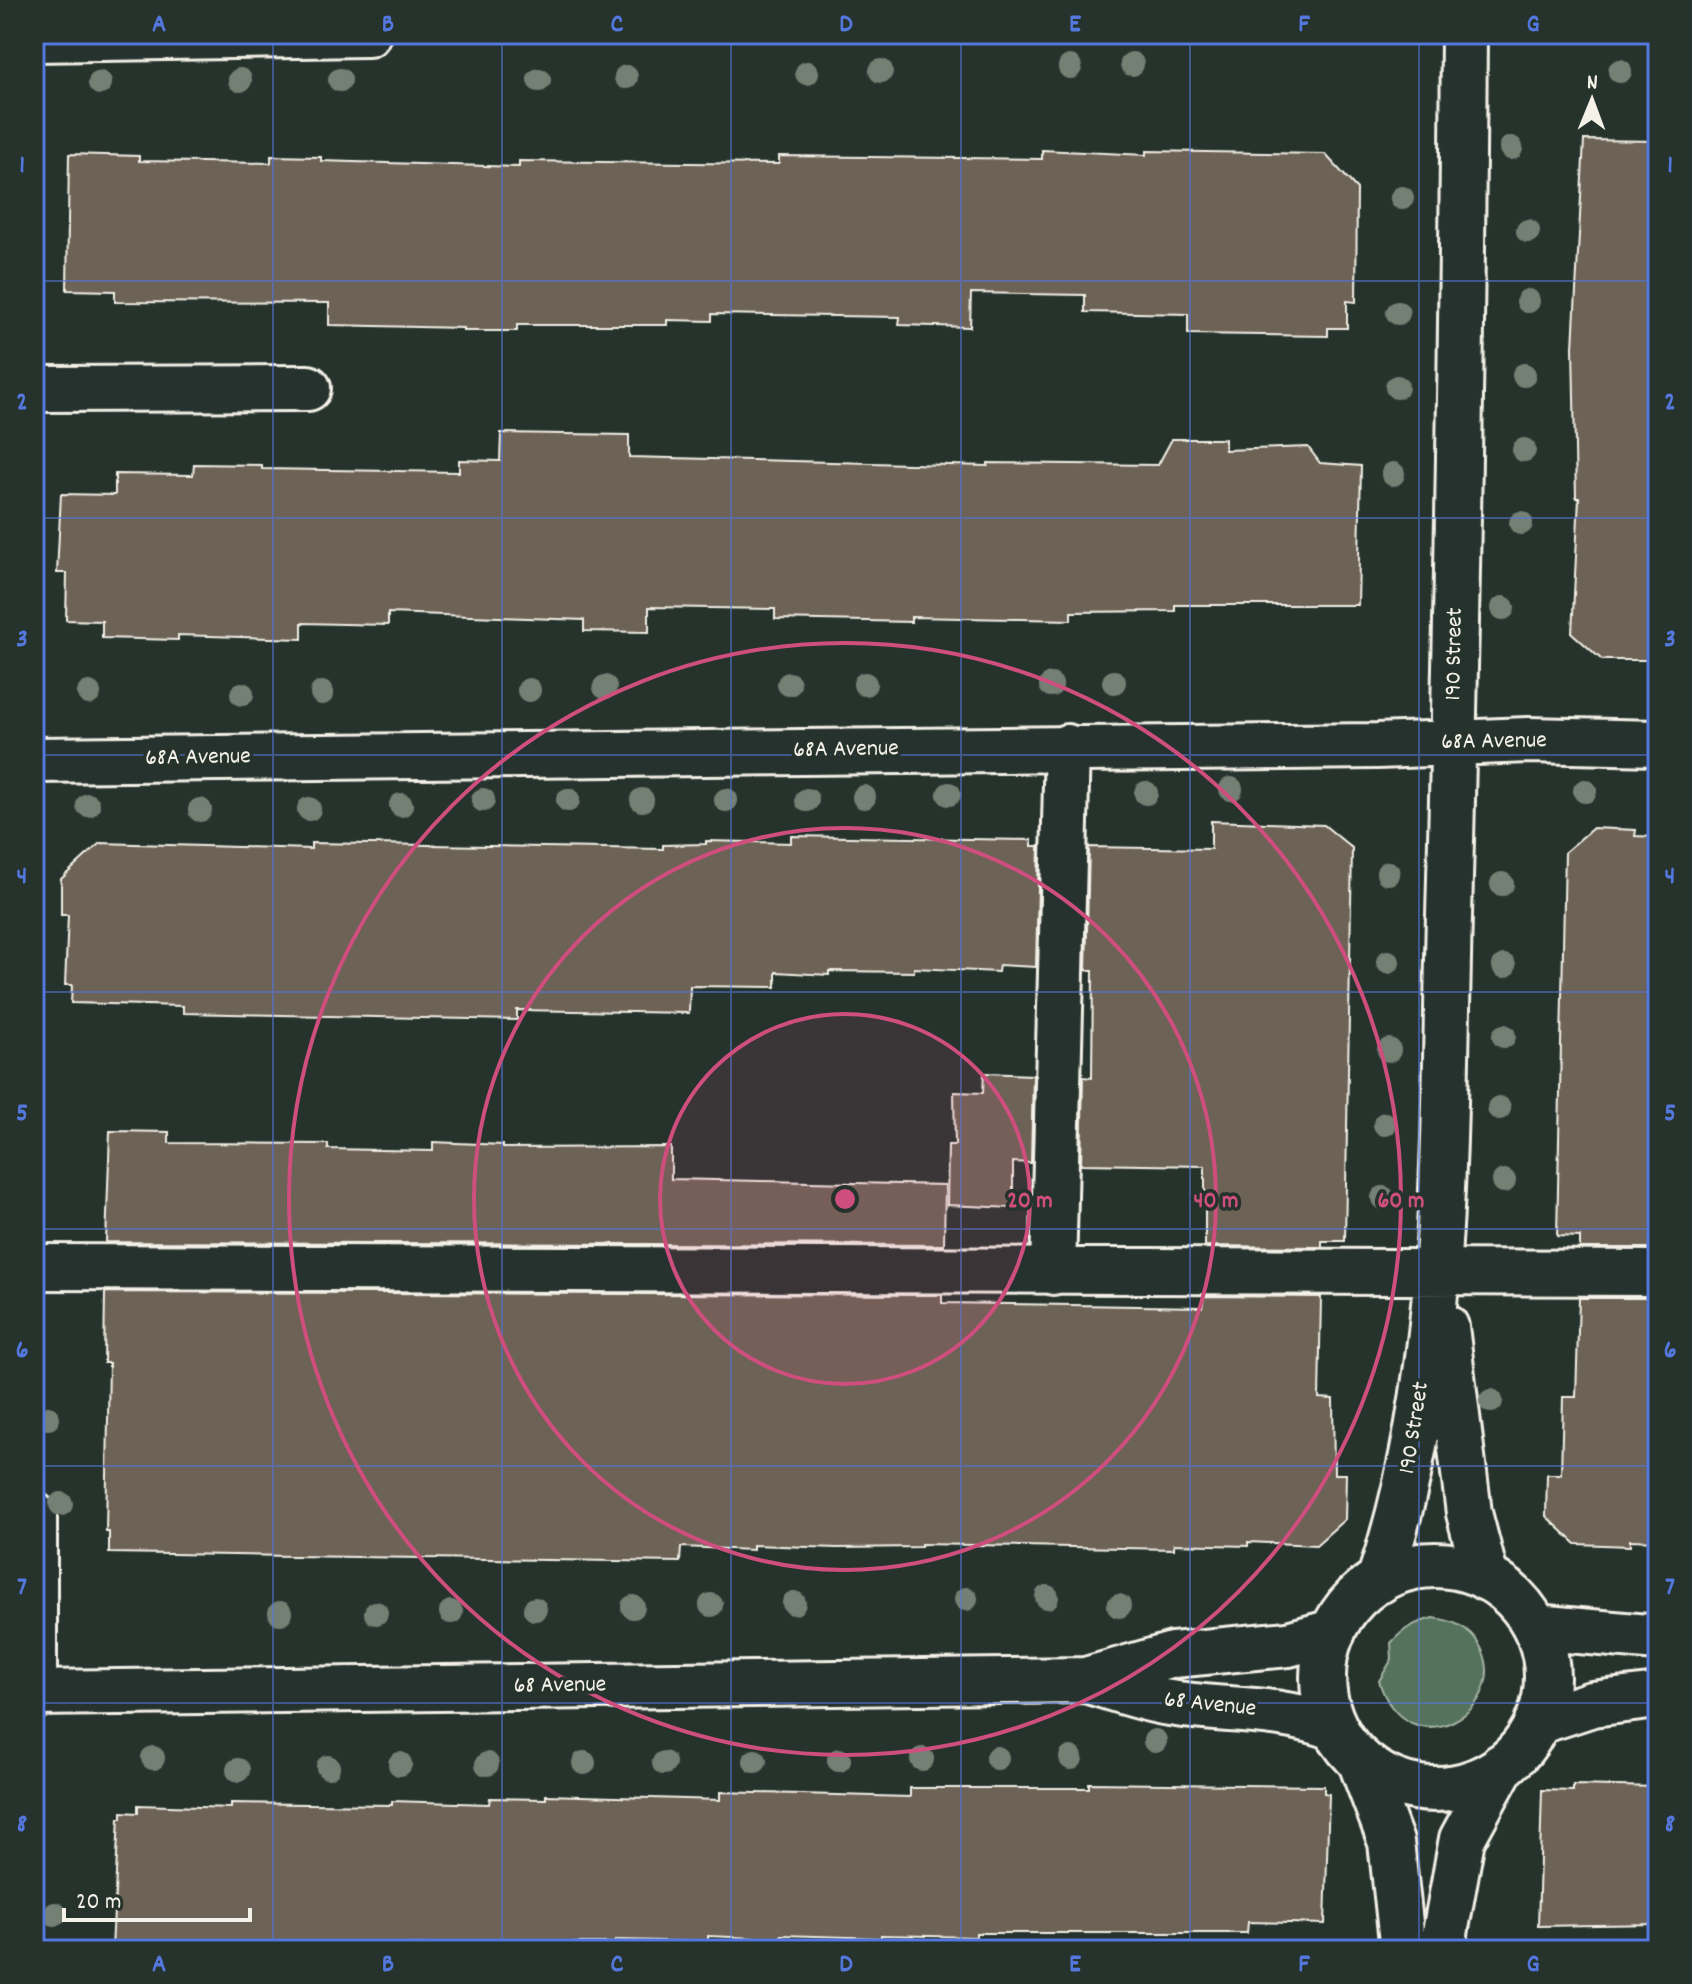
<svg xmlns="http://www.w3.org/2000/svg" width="1692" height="1984" font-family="Dekko,sans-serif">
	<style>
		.green { fill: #54735c; stroke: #a4b2a2; stroke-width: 2 }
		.building { fill: #6c6255; stroke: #f4f1e8; stroke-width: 2 }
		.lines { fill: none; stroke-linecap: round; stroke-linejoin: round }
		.minor-casing { stroke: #f4f1e8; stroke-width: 50 }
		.minor { stroke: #26332d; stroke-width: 44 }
		.tree { fill: #748075 }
		.grid { fill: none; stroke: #5377dc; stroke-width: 2; stroke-opacity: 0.55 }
		.ring { fill: none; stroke: #ce4e7e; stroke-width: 4 }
		.labels { text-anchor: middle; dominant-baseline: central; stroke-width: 7; stroke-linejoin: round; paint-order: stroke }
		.street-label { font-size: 24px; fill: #f4f1e8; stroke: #26332d }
		.centre { fill: #ce4e7e; stroke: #26332d; stroke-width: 4 }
		.ring-label { font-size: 24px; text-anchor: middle; font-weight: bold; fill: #ce4e7e; stroke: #26332d; stroke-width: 7; stroke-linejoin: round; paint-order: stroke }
		.neatline { fill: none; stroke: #5377dc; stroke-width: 3 }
		.grid-label { font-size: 26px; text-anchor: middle; font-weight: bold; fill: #5377dc }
	</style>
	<rect width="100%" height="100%" fill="#26332d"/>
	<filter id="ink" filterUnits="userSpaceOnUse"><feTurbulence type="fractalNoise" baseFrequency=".0125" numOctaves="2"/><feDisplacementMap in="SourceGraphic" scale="16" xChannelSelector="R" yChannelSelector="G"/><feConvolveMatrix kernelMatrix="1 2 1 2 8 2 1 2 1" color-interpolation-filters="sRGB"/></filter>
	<g filter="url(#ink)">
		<path class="green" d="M1433,1618C1453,1620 1469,1627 1479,1644C1517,1708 1407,1773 1379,1681L1392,1659L1391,1643C1404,1628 1414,1623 1433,1618Z"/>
		<path class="building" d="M1584,140L1658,141V660H1602L1572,633L1579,498H1576L1573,347Z
			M1042,150L1146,155V151L1325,154L1357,189L1356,302L1347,301V328H1328V336L1188,334V314L1085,312V295L971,293L970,327L899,325L900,317L712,314V321L667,320V325H517V331H463V328L329,325V303L115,302V291L67,290L69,154L139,156V161L271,163V156L321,157V161L519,167V161L779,164V156L1042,159Z
			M501,433L629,435V457L988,466V463L1158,465L1172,439H1225V450L1308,447L1320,463L1361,466L1358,605H1175V611L1071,612V620L911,617V622L775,619V609L649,607V632L584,631V620L388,613V625L302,623V639L178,635V640L102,638V621L66,620L67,573H57L61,494L115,495V474L193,475L194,464L262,465V469L459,472V460L500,461Z
			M1211,821L1324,825L1352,848L1345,1241H1322V1247L1205,1246V1166L1081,1164L1083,1077L1092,1078L1093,970H1086L1089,847L1211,849Z
			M1593,828L1636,830L1635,836L1658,837V1248H1580V1237L1557,1236L1565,852Z
			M791,836L1032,840V846H1039L1036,967L999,965L998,972L914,968V972L829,971V975L776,972V987L690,986L689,1013L517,1010V1020L183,1013V1006L71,1003L72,985H65L68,915H61V879L100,843L311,849V843L663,849V845L706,844V841L791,843Z
			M984,1073L1033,1075L1031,1163L1013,1162V1208L947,1205L948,1145H955L954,1092L983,1093Z
			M110,1131L169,1132V1143L328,1144V1149L433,1151V1142L503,1145V1148L671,1147V1179L945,1185L944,1245L106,1242Z
			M105,1292L942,1295V1303L1202,1307L1204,1296L1321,1297L1319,1398L1333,1399L1334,1474H1346L1345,1519L1316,1545L1248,1542V1546L1174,1544V1549L921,1544V1547L837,1548L753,1545V1550L681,1547L680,1562L109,1553V1532H106L109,1363H104Z
			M1579,1298H1658V1541L1630,1540V1546L1576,1544L1546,1516L1547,1474H1561L1563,1397H1576Z
			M1089,1783L1324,1786V1793L1329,1794L1325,1924L1248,1922L1247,1933H976V1937L881,1935V1938L781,1935V1939L708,1936V1942L615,1940V1943H449V1946L275,1943V1948H112L119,1818H122V1812L138,1813V1805L231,1808V1803L392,1805V1801L489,1804L490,1798L546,1799V1795L720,1800V1792L910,1797V1788H1089Z
			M1573,1785L1658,1787V1924L1538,1926L1542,1790L1573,1791Z"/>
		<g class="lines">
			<defs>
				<path id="minor" d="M34,39L368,34
					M34,389L308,388
					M34,760L1377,746L1528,740L1658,743
					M34,1267L1658,1273
					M1053,1272L1067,747
					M1446,1327L1469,1513L1486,1578
					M34,1515V1697
					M1323 1677a112 112 0 1 1 224 0a112 112 0 1 1-224 0Z
					M1379,1581C1450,1368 1443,1139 1449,916C1457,622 1462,328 1464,34
					M1535,1627L1658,1638
					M1086,1680C1113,1688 1142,1699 1170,1703C1226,1712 1280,1707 1334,1727
					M34,1693L1086,1680L1173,1655L1288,1644L1333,1632
					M1537,1722L1592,1704L1658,1696
					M1360,1760L1391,1842L1403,1950
					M1442,1950L1462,1839L1502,1766"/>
			</defs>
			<use href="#minor" class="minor-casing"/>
			<use href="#minor" class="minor"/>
		</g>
		<g class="tree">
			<circle cx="1132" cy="64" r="12"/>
			<circle cx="1070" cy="67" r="12"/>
			<circle cx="881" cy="71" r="12"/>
			<circle cx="1620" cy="71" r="12"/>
			<circle cx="807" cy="73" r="12"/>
			<circle cx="626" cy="77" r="12"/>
			<circle cx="240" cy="80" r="12"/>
			<circle cx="340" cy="80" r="12"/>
			<circle cx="539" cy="80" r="12"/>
			<circle cx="100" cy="83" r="12"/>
			<circle cx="1511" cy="148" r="12"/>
			<circle cx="1402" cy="198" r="12"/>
			<circle cx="1528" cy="231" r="12"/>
			<circle cx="1528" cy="301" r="12"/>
			<circle cx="1398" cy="313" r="12"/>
			<circle cx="1524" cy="375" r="12"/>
			<circle cx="1397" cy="387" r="12"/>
			<circle cx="1524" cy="450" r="12"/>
			<circle cx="1393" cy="474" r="12"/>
			<circle cx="1521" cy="523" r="12"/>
			<circle cx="1503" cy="608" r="12"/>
			<circle cx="1114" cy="682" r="12"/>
			<circle cx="789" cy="684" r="12"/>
			<circle cx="865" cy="684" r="12"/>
			<circle cx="1051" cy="685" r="12"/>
			<circle cx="605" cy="687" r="12"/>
			<circle cx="529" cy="690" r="12"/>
			<circle cx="89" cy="693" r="12"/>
			<circle cx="322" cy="693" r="12"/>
			<circle cx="242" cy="694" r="12"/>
			<circle cx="1231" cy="789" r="12"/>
			<circle cx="1585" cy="791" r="12"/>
			<circle cx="1146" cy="793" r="12"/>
			<circle cx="949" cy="794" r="12"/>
			<circle cx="864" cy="797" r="12"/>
			<circle cx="483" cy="800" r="12"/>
			<circle cx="568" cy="800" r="12"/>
			<circle cx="642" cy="800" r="12"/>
			<circle cx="726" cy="800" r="12"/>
			<circle cx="807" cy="800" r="12"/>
			<circle cx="88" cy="805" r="12"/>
			<circle cx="401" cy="805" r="12"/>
			<circle cx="309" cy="809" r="12"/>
			<circle cx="200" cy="810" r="12"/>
			<circle cx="1388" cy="873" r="12"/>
			<circle cx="1502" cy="884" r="12"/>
			<circle cx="1388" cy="962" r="12"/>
			<circle cx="1504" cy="966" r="12"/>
			<circle cx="1504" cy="1036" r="12"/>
			<circle cx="1389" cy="1050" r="12"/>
			<circle cx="1499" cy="1108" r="12"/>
			<circle cx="1385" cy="1124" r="12"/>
			<circle cx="1504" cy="1181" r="12"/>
			<circle cx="1383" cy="1198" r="12"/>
			<circle cx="1491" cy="1401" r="12"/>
			<circle cx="48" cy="1418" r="12"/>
			<circle cx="61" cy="1504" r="12"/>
			<circle cx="1047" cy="1597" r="12"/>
			<circle cx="966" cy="1599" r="12"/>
			<circle cx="794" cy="1603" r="12"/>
			<circle cx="711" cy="1605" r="12"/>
			<circle cx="1119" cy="1606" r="12"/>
			<circle cx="633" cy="1607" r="12"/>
			<circle cx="535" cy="1609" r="12"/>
			<circle cx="451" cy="1612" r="12"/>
			<circle cx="280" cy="1613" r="12"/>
			<circle cx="376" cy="1613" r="12"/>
			<circle cx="1155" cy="1741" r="12"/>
			<circle cx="153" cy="1758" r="12"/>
			<circle cx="997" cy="1758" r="12"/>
			<circle cx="1071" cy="1758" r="12"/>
			<circle cx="922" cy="1759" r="12"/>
			<circle cx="839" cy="1760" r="12"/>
			<circle cx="755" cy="1761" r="12"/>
			<circle cx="584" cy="1763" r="12"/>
			<circle cx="664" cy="1763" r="12"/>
			<circle cx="400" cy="1764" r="12"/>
			<circle cx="487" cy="1764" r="12"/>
			<circle cx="328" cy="1767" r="12"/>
			<circle cx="238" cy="1770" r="12"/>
			<circle cx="55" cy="1914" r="12"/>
		</g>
	</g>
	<path class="grid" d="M273,34V1950M502,34V1950M731,34V1950M961,34V1950M1190,34V1950M1419,34V1950M34,281H1658M34,518H1658M34,755H1658M34,992H1658M34,1229H1658M34,1466H1658M34,1703H1658"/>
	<circle cx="845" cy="1199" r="185" fill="#ce4e7e" fill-opacity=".12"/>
	<g class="ring">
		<circle cx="845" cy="1199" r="185"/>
		<circle cx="845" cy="1199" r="371"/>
		<circle cx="845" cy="1199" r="556"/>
	</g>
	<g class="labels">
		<g class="street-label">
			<text transform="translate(1455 654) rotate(-89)">190 Street</text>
			<text transform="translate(1494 742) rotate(-1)">68A Avenue</text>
			<text transform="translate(846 750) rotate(-1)">68A Avenue</text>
			<text transform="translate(198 758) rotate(-1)">68A Avenue</text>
			<text transform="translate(1415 1428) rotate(-81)">190 Street</text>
			<text transform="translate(560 1686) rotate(-1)">68 Avenue</text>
			<text transform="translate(1210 1705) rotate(6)">68 Avenue</text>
		</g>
	</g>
	<circle cx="845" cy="1199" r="12" class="centre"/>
	<g class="ring-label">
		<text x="1030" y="1207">20 m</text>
		<text x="1216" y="1207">40 m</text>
		<text x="1401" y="1207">60 m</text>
	</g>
	<rect width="1692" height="1984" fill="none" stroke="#26332d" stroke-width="88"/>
	<g transform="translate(1592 100) rotate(1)" stroke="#26332d" stroke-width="6" paint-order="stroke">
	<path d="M0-6L14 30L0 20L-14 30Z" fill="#f4f1e8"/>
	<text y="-12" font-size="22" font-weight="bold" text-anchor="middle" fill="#f4f1e8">N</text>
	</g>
	<path d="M64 1908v12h186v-12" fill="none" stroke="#f4f1e8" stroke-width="4"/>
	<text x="76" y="1908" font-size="24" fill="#f4f1e8" stroke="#26332d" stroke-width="6" paint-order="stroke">20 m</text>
	<rect x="44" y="44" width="1604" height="1896" class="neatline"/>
	<g class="grid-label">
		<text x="159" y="31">A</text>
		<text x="388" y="31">B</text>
		<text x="617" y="31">C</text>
		<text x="846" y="31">D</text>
		<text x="1075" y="31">E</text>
		<text x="1304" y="31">F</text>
		<text x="1533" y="31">G</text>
		<text x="22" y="172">1</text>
		<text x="1670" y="172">1</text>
		<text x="22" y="409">2</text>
		<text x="1670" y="409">2</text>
		<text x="22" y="646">3</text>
		<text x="1670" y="646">3</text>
		<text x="22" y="883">4</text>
		<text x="1670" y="883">4</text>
		<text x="22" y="1120">5</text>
		<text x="1670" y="1120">5</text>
		<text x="22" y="1357">6</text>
		<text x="1670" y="1357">6</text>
		<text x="22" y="1594">7</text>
		<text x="1670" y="1594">7</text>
		<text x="22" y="1831">8</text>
		<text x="1670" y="1831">8</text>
		<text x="159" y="1971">A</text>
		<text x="388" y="1971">B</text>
		<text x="617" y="1971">C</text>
		<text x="846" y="1971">D</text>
		<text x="1075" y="1971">E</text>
		<text x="1304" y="1971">F</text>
		<text x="1533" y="1971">G</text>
	</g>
</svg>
